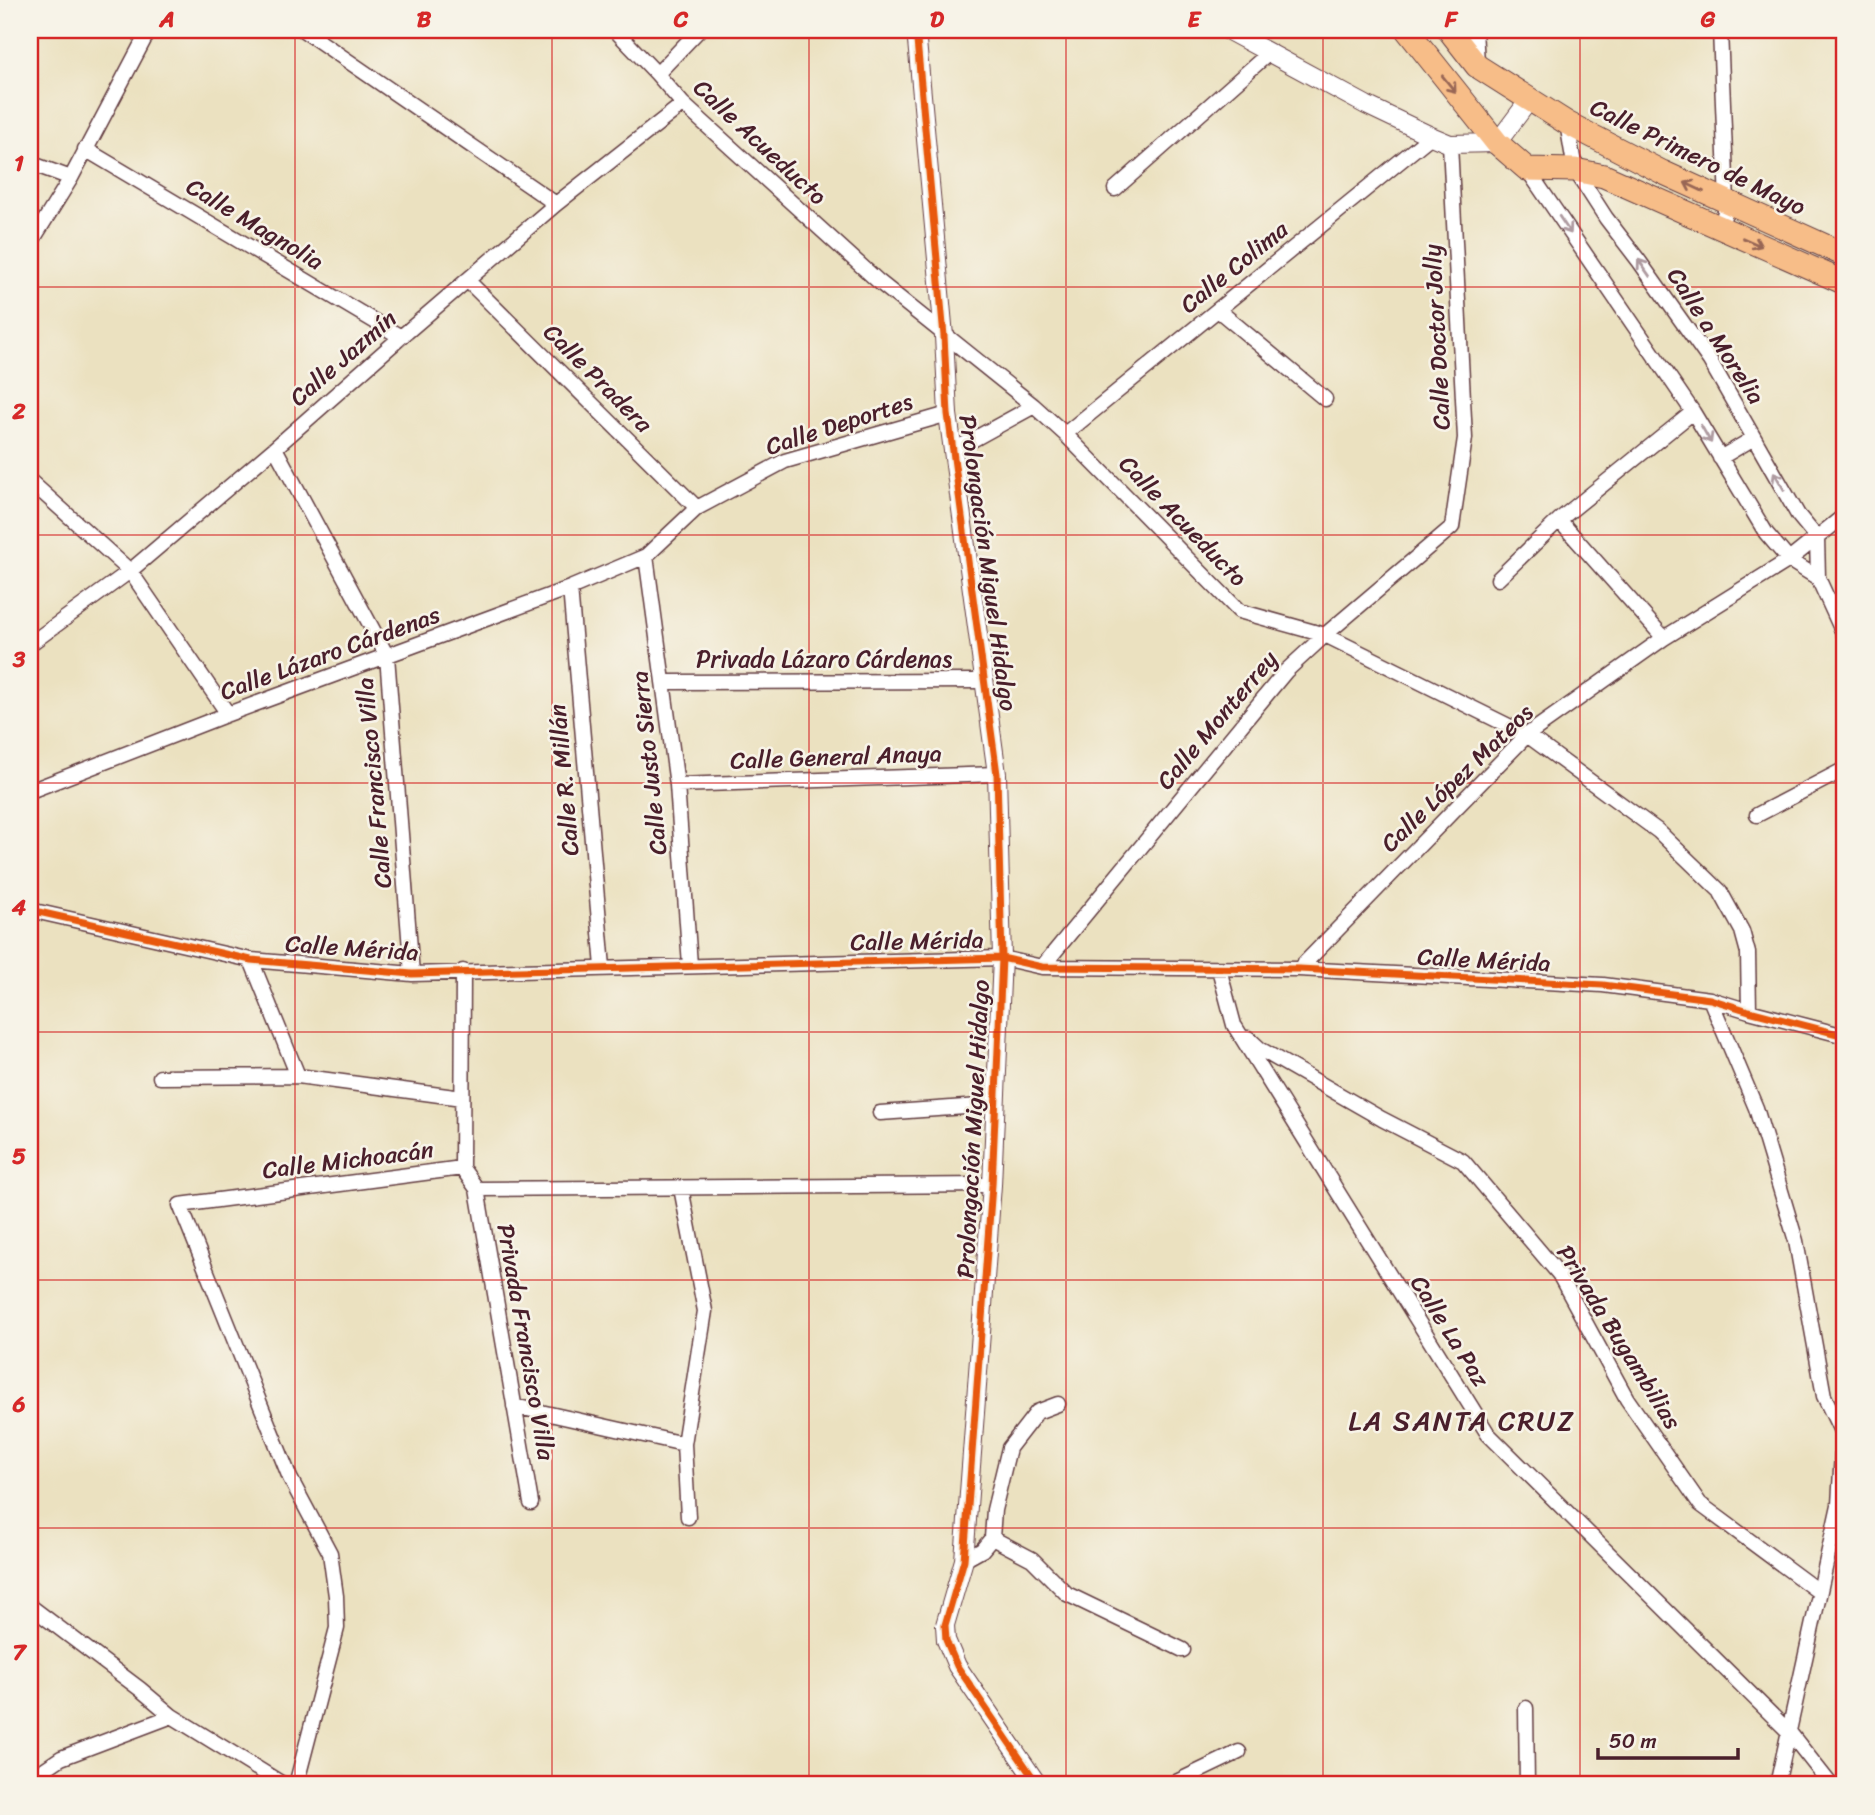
<svg xmlns="http://www.w3.org/2000/svg" width="1875" height="1815" font-family="Sriracha,sans-serif">
	<style>
		.lines { fill: none; stroke-linecap: round; stroke-linejoin: round }
		.minor-casing { stroke: #623c41; stroke-width: 17 }
		.tertiary-casing { stroke: #623c41; stroke-width: 20 }
		.primary-casing { stroke: #623c41; stroke-width: 25 }
		.minor { stroke: #fff; stroke-width: 14 }
		.tertiary { stroke: #fff; stroke-width: 18 }
		.primary { stroke: #f7bd88; stroke-width: 23 }
		.cycleway-casing { stroke: #f7f3e8; stroke-width: 11 }
		.cycleway { stroke: #e8590c; stroke-width: 7 }
		.oneway { stroke: #986655 }
		.oneway2 { stroke: #ae9aa0 }
		.grid { fill: none; stroke: #d62828; stroke-width: 2; stroke-opacity: 0.55 }
		.labels { text-anchor: middle; dominant-baseline: central; stroke-width: 5; stroke-linejoin: round; paint-order: stroke }
		.street-label { font-size: 24px; fill: #4a1f2b; stroke: #f7f3e8 }
		.quarter-label { font-size: 28px; letter-spacing: 2px; fill: #4a1f2b; stroke: #f7f3e8 }
		.neatline { fill: none; stroke: #d62828; stroke-width: 2.5 }
		.grid-label { font-size: 23px; text-anchor: middle; font-weight: bold; fill: #d62828 }
	</style>
	<rect width="100%" height="100%" fill="#f7f3e8"/>
	<filter id="ink" filterUnits="userSpaceOnUse"><feTurbulence type="fractalNoise" baseFrequency=".0143" numOctaves="2"/><feDisplacementMap in="SourceGraphic" scale="14" xChannelSelector="R" yChannelSelector="G"/><feConvolveMatrix kernelMatrix="1 2 1 2 8 2 1 2 1" color-interpolation-filters="sRGB"/></filter>
	<filter id="wash" filterUnits="userSpaceOnUse"><feTurbulence type="fractalNoise" baseFrequency=".00686" numOctaves="4" result="noise"/><feDisplacementMap in="SourceGraphic" scale="28" xChannelSelector="R" yChannelSelector="G"/><feGaussianBlur stdDeviation="1.57" result="paint"/><feColorMatrix in="noise" values="0 0 0 0 0 0 0 0 0 0 0 0 0 0 0 0 0 1.4 0 .05"/><feComposite in="paint" operator="in"/></filter>
	<g filter="url(#wash)">
		<rect width="100%" height="100%" fill="#ebe1c0"/>
	</g>
	<g filter="url(#ink)">
		<g class="lines">
			<defs>
				<path id="minor" d="M303,30L556,204
					M615,30L657,74L683,104L878,281L1034,406L1065,434L1239,611L1325,635L1527,735L1658,831L1720,891L1742,931L1748,953L1749,1011
					M1475,30L1477,63
					M1720,30L1727,203L1721,228
					M657,74L699,30
					M1567,123L1575,170L1606,218L1639,261L1710,361L1798,515L1817,538L1818,578L1845,637
					M85,149L401,337
					M30,163L71,178
					M1527,169L1693,412L1766,533L1789,560L1818,578
					M1115,189L1269,53
					M30,244L71,178L149,30
					M467,280L697,508
					M1218,310L1325,399
					M1065,434L1431,136
					M275,448L387,656L412,974
					M954,450L1034,406
					M1720,458L1754,438
					M30,481L130,571L228,714
					M1559,520L1664,638
					M646,556L677,785L690,965
					M1498,579L1559,520L1693,412
					M570,588L603,967
					M30,644L130,571L275,448L401,337L556,204L683,104
					M664,682L983,681
					M677,785L997,774
					M30,791L228,714L570,588L646,556L697,508L785,461L948,414
					M1757,815L1845,769
					M30,910L251,960L412,974L1002,958L1042,967L1299,969L1603,985L1710,999L1749,1011L1845,1036
					M251,960L298,1076
					M1042,967L1286,671L1325,635L1452,527L1465,438L1450,144
					M1219,969L1234,1025L1488,1434L1790,1733L1831,1785
					M1299,969L1527,735L1664,638L1789,560L1845,515
					M1710,999L1756,1108L1796,1241L1824,1396L1843,1435L1839,1505L1777,1785
					M1248,1038L1260,1049L1382,1119L1463,1161L1559,1274L1627,1399L1700,1504L1819,1592
					M160,1077L298,1076L462,1098
					M880,1113L994,1105
					M462,1168L463,971
					M681,1188L705,1311L684,1444L688,1517
					M477,1189L531,1503
					M514,1406L684,1444
					M992,1538L1032,1559L1067,1594L1183,1650
					M964,1560L982,1550L992,1538L994,1510L1009,1448L1037,1412L1058,1404
					M30,1606L140,1689L172,1716L284,1785
					M1526,1708L1527,1785
					M30,1779L61,1758L172,1716
					M296,1785L337,1628L336,1596L330,1553L290,1478L180,1205L462,1168L477,1189L992,1185
					M1170,1785L1239,1752"/>
				<path id="tertiary" d="M916,30L944,336L948,414L997,774L1002,958L992,1185L964,1560L945,1625L946,1640L957,1666L1038,1785
					M1227,30L1366,105L1431,136L1450,144L1497,143L1530,99"/>
				<path id="primary" d="M1407,30L1497,143L1527,169L1575,170L1604,176L1845,283
					M1449,30L1477,66L1567,123L1662,172L1845,255"/>
			</defs>
			<use href="#minor" class="minor-casing"/>
			<use href="#tertiary" class="tertiary-casing"/>
			<use href="#primary" class="primary-casing"/>
			<use href="#minor" class="minor"/>
			<use href="#tertiary" class="tertiary"/>
			<use href="#primary" class="primary"/>
			<defs>
				<path id="cycleway" d="M916,30L944,336L948,414L997,774L1002,958L992,1185L964,1560L945,1625L946,1640L957,1666L1038,1785
					M30,910L251,960L412,974L1002,958L1042,967L1299,969L1603,985L1710,999L1749,1011L1845,1036"/>
			</defs>
			<use href="#cycleway" class="cycleway-casing"/>
			<use href="#cycleway" class="cycleway"/>
		</g>
		<defs><path id="oneway-shaft" d="M-6 0H5M1.5-3L5.5 0L1.5 3" fill="none" stroke-width="1.6" stroke-linecap="round" stroke-linejoin="round" transform="scale(1.75)"/></defs>
		<g class="oneway">
			<use href="#oneway-shaft" transform="translate(1449 84) rotate(51)"/>
			<use href="#oneway-shaft" transform="translate(1694 187) rotate(-155)"/>
			<use href="#oneway-shaft" transform="translate(1752 242) rotate(24)"/>
		</g>
		<g class="oneway2">
			<use href="#oneway-shaft" transform="translate(1565 225) rotate(56)"/>
			<use href="#oneway-shaft" transform="translate(1644 268) rotate(-125)"/>
			<use href="#oneway-shaft" transform="translate(1706 434) rotate(60)"/>
			<use href="#oneway-shaft" transform="translate(1779 481) rotate(-120)"/>
		</g>
	</g>
	<path class="grid" d="M295,30V1785M552,30V1785M809,30V1785M1066,30V1785M1323,30V1785M1580,30V1785M30,287H1845M30,535H1845M30,783H1845M30,1032H1845M30,1280H1845M30,1528H1845"/>
	<g class="labels">
		<g class="street-label">
			<text transform="translate(760 142) rotate(43)">Calle Acueducto</text>
			<text transform="translate(1698 157) rotate(26)">Calle Primero de Mayo</text>
			<text transform="translate(255 224) rotate(31)">Calle Magnolia</text>
			<text transform="translate(1234 267) rotate(-39)">Calle Colima</text>
			<text transform="translate(1716 336) rotate(57)">Calle a Morelia</text>
			<text transform="translate(1437 337) rotate(-93)">Calle Doctor Jolly</text>
			<text transform="translate(343 358) rotate(-41)">Calle Jazmín</text>
			<text transform="translate(598 378) rotate(45)">Calle Pradera</text>
			<text transform="translate(839 424) rotate(-18)">Calle Deportes</text>
			<text transform="translate(1183 521) rotate(46)">Calle Acueducto</text>
			<text transform="translate(988 563) rotate(82)">Prolongación Miguel Hidalgo</text>
			<text transform="translate(330 653) rotate(-20)">Calle Lázaro Cárdenas</text>
			<text x="824" y="659">Privada Lázaro Cárdenas</text>
			<text transform="translate(1217 720) rotate(-50)">Calle Monterrey</text>
			<text transform="translate(836 757) rotate(-2)">Calle General Anaya</text>
			<text transform="translate(649 763) rotate(-96)">Calle Justo Sierra</text>
			<text transform="translate(1457 778) rotate(-44)">Calle López Mateos</text>
			<text transform="translate(564 780) rotate(-95)">Calle R. Millán</text>
			<text transform="translate(374 783) rotate(-95)">Calle Francisco Villa</text>
			<text transform="translate(917 941) rotate(-1)">Calle Mérida</text>
			<text transform="translate(352 948) rotate(4)">Calle Mérida</text>
			<text transform="translate(1484 960) rotate(3)">Calle Mérida</text>
			<text transform="translate(973 1129) rotate(-87)">Prolongación Miguel Hidalgo</text>
			<text transform="translate(348 1160) rotate(-7)">Calle Michoacán</text>
			<text transform="translate(1450 1331) rotate(58)">Calle La Paz</text>
			<text transform="translate(1619 1337) rotate(58)">Privada Bugambilias</text>
			<text transform="translate(526 1342) rotate(80)">Privada Francisco Villa</text>
		</g>
		<g class="quarter-label">
			<text x="1462" y="1420">LA SANTA CRUZ</text>
		</g>
	</g>
	<rect width="1875" height="1815" fill="none" stroke="#f7f3e8" stroke-width="77"/>
	<path d="M1598 1748v10h140v-10" fill="none" stroke="#4a1f2b" stroke-width="3.5"/>
	<text x="1609" y="1748" font-size="21" fill="#4a1f2b" stroke="#f7f3e8" stroke-width="5" paint-order="stroke">50 m</text>
	<rect x="38" y="38" width="1798" height="1738" class="neatline"/>
	<g class="grid-label">
		<text x="167" y="27">A</text>
		<text x="424" y="27">B</text>
		<text x="681" y="27">C</text>
		<text x="937" y="27">D</text>
		<text x="1194" y="27">E</text>
		<text x="1451" y="27">F</text>
		<text x="1708" y="27">G</text>
		<text x="19" y="171">1</text>
		<text x="19" y="419">2</text>
		<text x="19" y="667">3</text>
		<text x="19" y="915">4</text>
		<text x="19" y="1164">5</text>
		<text x="19" y="1412">6</text>
		<text x="19" y="1660">7</text>
	</g>
</svg>
